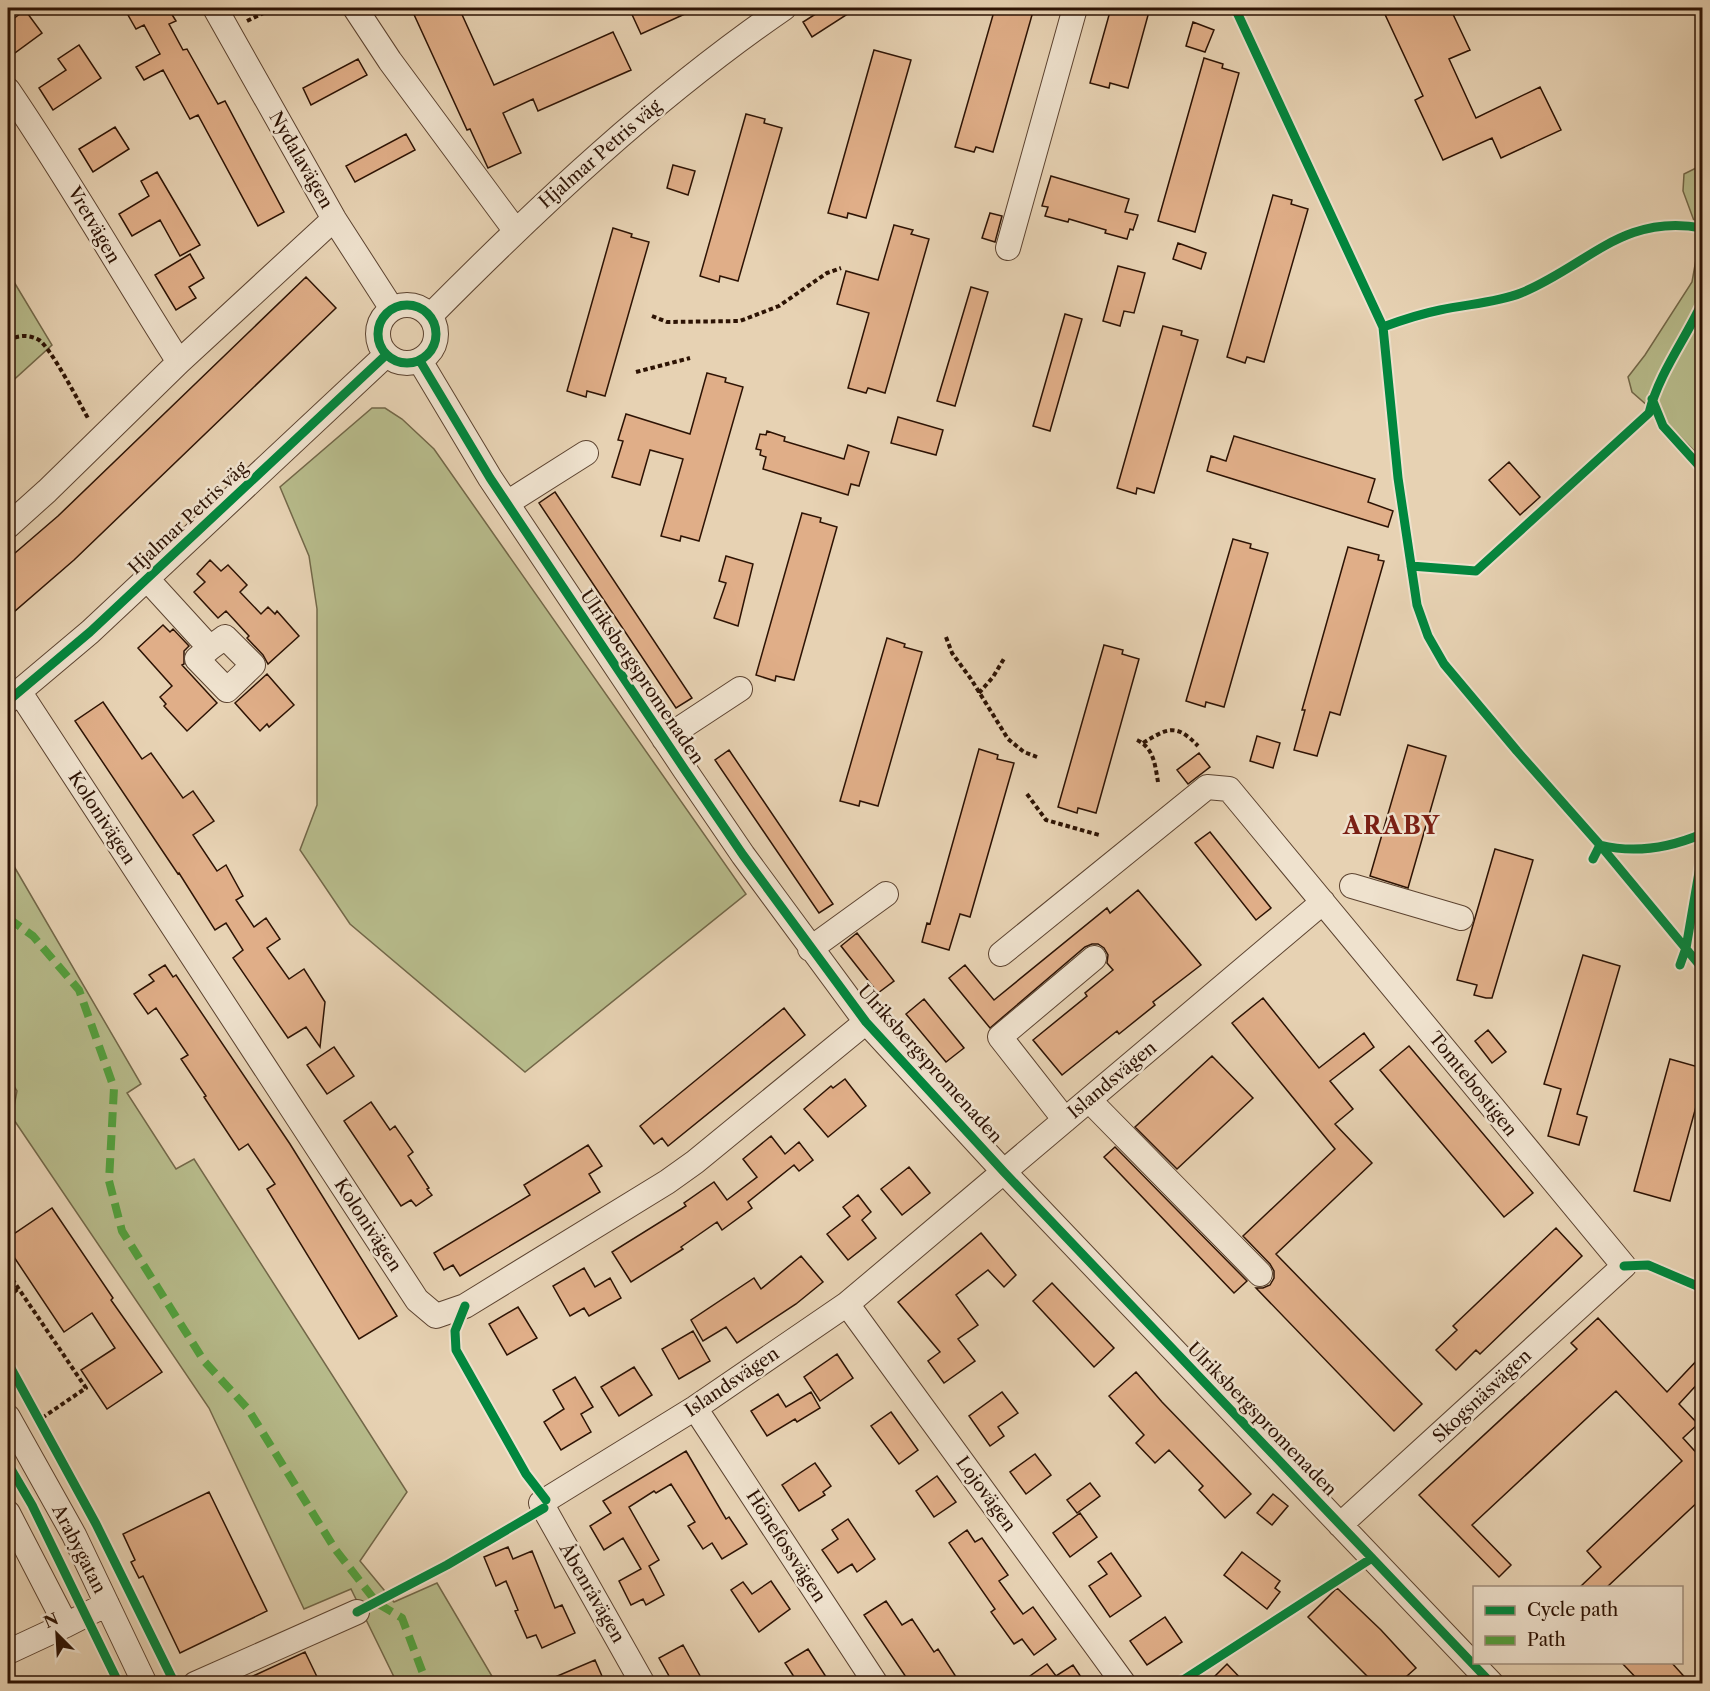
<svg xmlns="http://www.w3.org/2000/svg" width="1710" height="1691" font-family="'Libre Caslon Text',serif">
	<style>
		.green { fill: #b7bb8b; stroke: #726748; stroke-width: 1.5 }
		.building { fill: #e0ae88; stroke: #2d1304; stroke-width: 1.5 }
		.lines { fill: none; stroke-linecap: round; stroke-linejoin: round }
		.minor-casing { stroke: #5c4330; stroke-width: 26 }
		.path { stroke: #2d1304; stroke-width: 4; stroke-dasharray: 4.5 3; stroke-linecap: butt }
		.minor { stroke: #efe2ce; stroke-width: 24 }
		.quiet { stroke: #52a03d; stroke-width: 8; stroke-dasharray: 15 8; stroke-linecap: butt }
		.cycleway-casing { stroke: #efe2ce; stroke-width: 13 }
		.cycleway { stroke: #00873e; stroke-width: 9 }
		.labels { text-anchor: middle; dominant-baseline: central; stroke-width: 5; stroke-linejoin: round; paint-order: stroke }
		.street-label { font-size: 18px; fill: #2d1304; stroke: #efe2ce }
		.district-label { font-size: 24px; font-weight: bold; letter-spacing: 1.5px; fill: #7a1f14; stroke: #efe2ce }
	</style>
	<rect width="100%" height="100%" fill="#e7d2b3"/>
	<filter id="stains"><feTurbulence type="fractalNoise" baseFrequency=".00333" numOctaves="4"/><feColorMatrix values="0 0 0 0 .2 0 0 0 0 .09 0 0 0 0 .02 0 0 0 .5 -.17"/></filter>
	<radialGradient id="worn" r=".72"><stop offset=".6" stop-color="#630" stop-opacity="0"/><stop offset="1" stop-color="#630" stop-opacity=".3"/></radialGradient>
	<path class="green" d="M1702,165V459L1665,421L1632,392L1628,377L1645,355L1692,282L1700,237L1683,191L1684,174Z
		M8,272L52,345L8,385Z
		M372,408H385L402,419L434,449L746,894L525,1072L350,924L300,850L317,805V609L309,556L280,487Z
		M8,856L141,1084L127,1093L176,1169L194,1159L407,1492L360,1561L394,1602L437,1583L496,1683H397L351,1589L304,1609L209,1408L12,1117L17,1091L8,1077Z"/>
	<path class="building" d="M124,8H168L176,21L169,24L183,50L187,49L218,104L225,101L284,212L258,226L198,115L190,119L163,70L144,80L136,67L160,54L144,25L136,29Z
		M411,8H459L494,85L613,32L631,70L538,111L533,99L503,113L521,153L488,168L470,129L467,130Z
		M629,8H698L641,34Z
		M825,8H857L812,37L803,22Z
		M995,8H1034L993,152L976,147L974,152L955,147Z
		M1111,8H1150L1128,88L1110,83L1109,88L1090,83Z
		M1382,8H1450L1470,50L1449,59L1476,118L1540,87L1561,130L1501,158L1492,138L1443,160L1415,100L1423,96Z
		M25,10L42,33L8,58V23Z
		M1193,22L1214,30L1205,52L1186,46Z
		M79,45L101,78L53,110L39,88L66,70L58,59Z
		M874,50L911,60L866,218L848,213L847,218L828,213Z
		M1204,58L1223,64L1222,68L1239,73L1195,232L1158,221Z
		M358,59L367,75L311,105L303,88Z
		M746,114L765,119L764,123L782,128L738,281L720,276L719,282L700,276Z
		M115,127L129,149L93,172L79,149Z
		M406,134L415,150L355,182L346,166Z
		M673,165L695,171L688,195L667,188Z
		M157,172L200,245L180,256L160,220L132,236L119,214L149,196L141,181Z
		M1051,176L1129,199L1125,212L1138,215L1133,230L1130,229L1127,239L1105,233L1106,230L1069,219L1068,222L1045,216L1048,207L1042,206Z
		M1273,195L1292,200L1291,204L1308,209L1264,362L1247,357L1245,363L1227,357Z
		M990,213L1002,216L995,242L982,238Z
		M894,225L913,230L911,234L929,239L885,393L868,388L866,393L848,388L869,313L837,304L846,271L878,280Z
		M613,228L632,234L631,237L649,242L605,396L587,391L586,397L567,391Z
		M1178,243L1206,253L1201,269L1173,259Z
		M190,254L204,278L189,287L196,298L176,310L155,275Z
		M1118,266L1145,273L1134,313L1124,311L1120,326L1103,321Z
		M306,277L336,308L74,560L8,617V559L58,516Z
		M971,287L988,292L955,406L937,401Z
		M1065,314L1082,319L1050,431L1033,426Z
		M1163,326L1182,331L1181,335L1198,340L1154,493L1137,488L1136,494L1117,488Z
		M707,373L726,378L725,382L743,387L699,541L681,536L680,541L661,536L683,459L650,450L640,485L612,477L623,441L618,440L626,414L690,434Z
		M898,417L943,430L936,455L891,443Z
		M767,431L785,437L784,441L844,459L848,445L869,452L859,486L851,484L848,495L763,469L766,457L760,455L761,450L756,449L760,434L766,435Z
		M1234,436L1375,479L1368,502L1393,511L1388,527L1207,471L1211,456L1226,461Z
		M1509,462L1540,497L1520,515L1489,480Z
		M555,492L692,698L676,708L539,503Z
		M802,513L821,518L820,522L837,527L794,680L776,676L775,681L756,675Z
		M1233,539L1251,544L1250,548L1268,553L1224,707L1206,702L1205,707L1186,701Z
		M1348,547L1379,555L1378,560L1384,561L1340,715L1330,712L1317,756L1294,750L1305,710H1302Z
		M726,556L753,564L738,626L714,618L726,583L719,581Z
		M210,560L221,571L228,565L247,585L240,592L261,614L268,607L275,614L277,611L299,636L268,664L263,655L247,638L249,636L226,611L218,618L194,592L205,582L197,574Z
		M163,625L170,632L173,629L189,646L184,651V664L182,665L217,703L187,731L164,706L166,704L160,697L172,686L138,648Z
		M887,638L905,644L904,647L922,652L878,806L860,801L859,806L840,801Z
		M1104,645L1123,650L1122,654L1139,659L1096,813L1078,808L1077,813L1058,807Z
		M267,674L294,705L269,727L267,724L260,731L235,703Z
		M103,702L142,759L151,753L183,798L193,791L214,821L193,835L217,871L226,865L243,896L236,900L254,927L266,918L280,939L267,948L289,979L304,969L325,1002L320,1047L306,1027L288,1038L233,958L243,950L226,923L215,930L179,873L178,874L75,721Z
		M1257,736L1280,743L1273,768L1250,761Z
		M1408,745L1446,756L1408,888L1370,876Z
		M979,749L998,755L997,759L1014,763L970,917L960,914L949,950L922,942L927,923L930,924Z
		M729,750L833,904L819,913L715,760Z
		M1199,753L1210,767L1188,784L1177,770Z
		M1210,832L1271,908L1256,920L1195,843Z
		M1495,849L1533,860L1492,998H1486L1474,995L1477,985L1457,980Z
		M1138,890L1201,965L1153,1002L1155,1005L1119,1034L1117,1031L1062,1075L1033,1040L1087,996L1085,993L1113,970L1107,963L1108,955L1104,948L1098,944H1092L1085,947L990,1028L949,978L965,965L994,1000L1107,908L1110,913Z
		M857,933L894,981L878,993L841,946Z
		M1583,955L1620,966L1577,1114L1587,1117L1579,1145L1548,1136L1561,1089L1544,1084Z
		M165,965L173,977L176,975L290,1144L397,1316L359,1339L267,1189L275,1184L248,1144L239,1150L204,1097L206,1096L181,1059L188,1055L156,1008L148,1014L134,994L154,981L149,975Z
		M1263,998L1319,1068L1364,1033L1374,1047L1330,1081L1353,1109L1335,1124L1372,1163L1276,1254L1422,1404L1394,1431L1256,1288H1263L1270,1285L1274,1278V1271L1270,1264L1243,1236L1335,1149L1232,1023Z
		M924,999L964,1048L946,1062L906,1014Z
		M784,1008L805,1035L668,1146L662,1138L654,1144L640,1126Z
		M1488,1030L1506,1052L1492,1063L1475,1041Z
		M1409,1046L1533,1193L1504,1217L1380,1070Z
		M334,1047L354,1076L327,1094L307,1065Z
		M1212,1056L1253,1098L1177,1169L1135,1127Z
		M1670,1059L1702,1068V1085L1670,1201L1634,1191Z
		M845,1079L866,1106L828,1137L804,1109L831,1086L833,1088Z
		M371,1102L390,1130L395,1126L413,1152L408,1156L429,1188L427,1189L432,1195L416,1206L411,1200L401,1206L344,1121Z
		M771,1136L785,1154L799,1142L813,1160L799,1171L794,1165L748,1202L752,1208L722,1230L717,1222L681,1247L683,1249L631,1282L612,1252L686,1206L684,1203L714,1182L727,1200L757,1177L743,1159Z
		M588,1145L602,1166L589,1174L600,1192L460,1276L453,1265L444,1270L434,1253L530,1195L524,1185Z
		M1115,1147L1247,1281L1234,1293L1104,1157Z
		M909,1167L930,1193L902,1215L881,1189Z
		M858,1195L871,1212L862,1220L876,1238L848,1260L827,1234L850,1216L843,1207Z
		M52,1208L113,1298L111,1300L162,1372L107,1409L81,1370L115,1348L92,1313L64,1332L8,1248V1238Z
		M1556,1228L1582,1256L1480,1354L1476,1350L1456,1370L1436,1350L1457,1330L1453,1326Z
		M981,1233L1016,1275L1004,1287L988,1270L956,1295L978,1325L958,1339L975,1361L944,1383L928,1361L940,1352L898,1302Z
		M801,1256L823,1282L796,1304L737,1343L726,1327L703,1341L691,1320L754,1278L761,1289Z
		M584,1268L595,1287L610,1278L621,1298L589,1316L584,1308L570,1316L553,1286Z
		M1052,1283L1114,1348L1094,1367L1033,1301Z
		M518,1307L537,1338L507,1355L489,1324Z
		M1598,1318L1667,1392L1702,1355V1379L1679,1404L1698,1424L1683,1438L1702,1459V1498L1607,1587H1580L1601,1567L1587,1551L1682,1461L1616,1391L1472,1525L1511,1565L1499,1577L1419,1495L1577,1349L1571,1343Z
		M693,1331L710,1361L679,1379L662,1349Z
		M837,1354L853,1378L820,1401L804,1377Z
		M634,1367L652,1395L619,1416L601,1387Z
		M1136,1372L1162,1402L1251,1494L1225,1518L1199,1490L1203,1486L1169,1450L1155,1463L1136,1443L1144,1435L1109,1396Z
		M575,1377L593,1407L581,1414L591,1432L561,1450L544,1422L564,1409L553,1390Z
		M811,1392L820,1408L797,1422L795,1419L767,1436L751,1411L778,1394L786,1407Z
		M1002,1392L1018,1413L998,1427L1004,1436L990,1446L969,1416Z
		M891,1412L918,1450L899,1464L871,1426Z
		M686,1451L726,1519L729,1517L747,1544L722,1559L712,1543L703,1549L688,1526L695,1522L671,1484L656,1493L654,1491L629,1507L659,1560L649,1566L664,1595L646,1605L643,1599L631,1605L619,1581L641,1569L623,1538L604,1550L590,1526L611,1513L603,1501Z
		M1035,1454L1051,1475L1026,1494L1010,1472Z
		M815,1463L831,1486L823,1492L825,1495L799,1511L782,1485Z
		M937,1476L956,1502L934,1517L916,1491Z
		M1090,1483L1100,1496L1077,1513L1067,1500Z
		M209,1492L267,1611L180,1653L143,1576L139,1578L131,1562L135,1560L123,1534Z
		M1273,1494L1288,1506L1272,1525L1257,1513Z
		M1080,1513L1097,1537L1070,1557L1053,1533Z
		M848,1519L875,1559L857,1572L852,1564L838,1573L822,1550L838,1539L832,1530Z
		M967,1530L975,1542L982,1538L1008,1575L999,1581L1023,1614L1033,1607L1056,1639L1034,1655L1022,1639L1014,1644L991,1612L995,1609L949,1543Z
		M508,1547L513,1559L532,1551L555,1608L562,1605L575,1633L542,1648L536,1635L527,1638L515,1611L518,1610L506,1581L496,1586L484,1557Z
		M1242,1552L1280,1581L1275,1588L1280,1592L1267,1609L1224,1575Z
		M1111,1553L1141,1596L1110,1617L1089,1586L1107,1574L1098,1562Z
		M771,1581L790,1609L759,1632L731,1590L743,1582L752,1594Z
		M1337,1588L1381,1630L1416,1668L1399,1683H1374L1308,1617Z
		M886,1601L902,1625L912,1619L934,1652L938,1649L960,1683H910L864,1615Z
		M1165,1617L1182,1642L1147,1665L1130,1641Z
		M683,1645L704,1683H673L659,1658Z
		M808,1649L830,1683H798L785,1663Z
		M305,1652L320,1683H238Z
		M595,1660L605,1683H541Z
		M1621,1662H1671L1690,1683H1641Z
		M1047,1664L1056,1676L1073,1665L1085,1683H1020Z
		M1227,1664L1245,1683H1208Z"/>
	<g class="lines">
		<defs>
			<path id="minor" d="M215,8L334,219L392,309
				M355,8L390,61L515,230
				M8,90C68,178 121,271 179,362
				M1008,248L1075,8
				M378 334a29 29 0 1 1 58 0a29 29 0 1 1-58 0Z
				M430,316C540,205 655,97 784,8
				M420,361L490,478L685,770L743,855L866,1022L1004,1172L1492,1684
				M507,503L586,453
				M8,526L47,491L179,362L334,219
				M147,579L210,648L197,659L227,690L253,665L225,637L210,648
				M19,691L417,1300L436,1316L465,1306L667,1182L695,1162L866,1022
				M8,701L90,632L386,355
				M664,739L740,689
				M1352,886L1461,918
				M810,949L886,894
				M1001,954L1207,787L1229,789L1624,1266L1340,1525
				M1089,1100L1260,1274
				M1065,1120L1000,1037L1094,958
				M847,1304L1124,1684
				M695,1408L876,1684
				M8,1417L74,1535L145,1684
				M8,1513L66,1625L107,1604
				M8,1652L66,1625
				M195,1684L357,1612
				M643,1684L541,1503L695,1408L847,1304L1323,902"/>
		</defs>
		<use href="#minor" class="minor-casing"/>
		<path class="path" d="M247,21L274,8
			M652,316L667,322L740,321L779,306L827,273L841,268
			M8,341C17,335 28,334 39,340C51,348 80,404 89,420
			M636,372L690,358
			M946,637L952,653L971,679L1008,739L1024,752L1037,757
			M979,693L993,677L1005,657
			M1137,740C1154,748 1155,765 1158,782
			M1143,743C1168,728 1176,723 1198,746
			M1027,794L1046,820L1099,835
			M8,1273L86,1388L39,1420
			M8,1297L19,1288"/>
		<use href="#minor" class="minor"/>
		<path class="quiet" d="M8,918L33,936L79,990L114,1088L109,1181L122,1231L204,1361L248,1409L335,1549L377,1603L402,1618L427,1684"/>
		<defs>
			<path id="cycleway" d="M1235,8L1383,327L1398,478L1417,605L1428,636L1444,664L1517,751L1600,845L1702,968
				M378 334a29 29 0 1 1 58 0a29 29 0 1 1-58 0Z
				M1383,327C1402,320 1420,314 1440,310C1467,304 1496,303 1521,293C1587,266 1623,213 1702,228
				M420,361L490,478L685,770L743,855L866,1022L1004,1172L1492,1684
				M1652,399L1663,426L1702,469
				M1411,566L1476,571L1649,413C1659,373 1685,340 1702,303
				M8,701L90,632L386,355
				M1593,859L1600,845C1636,854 1669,848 1702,834
				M1680,965L1686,948L1702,855
				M1624,1266L1648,1265L1702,1288
				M465,1306L455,1331L456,1350L526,1474L546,1500
				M8,1363L96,1524L175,1684
				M8,1464L32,1505L119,1684
				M357,1612L447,1565L544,1508
				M1177,1684L1372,1558"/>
		</defs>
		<use href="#cycleway" class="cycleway-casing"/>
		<use href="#cycleway" class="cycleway"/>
	</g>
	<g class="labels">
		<g class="street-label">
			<text transform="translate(600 154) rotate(-41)">Hjalmar Petris väg</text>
			<text transform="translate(301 160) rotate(60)">Nydalavägen</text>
			<text transform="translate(94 225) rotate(60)">Vretvägen</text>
			<text transform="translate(188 518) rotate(-43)">Hjalmar Petris väg</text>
			<text transform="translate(642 677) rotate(56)">Ulriksbergspromenaden</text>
			<text transform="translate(102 818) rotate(57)">Kolonivägen</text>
			<text transform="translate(930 1064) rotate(48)">Ulriksbergspromenaden</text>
			<text transform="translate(1112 1080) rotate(-40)">Islandsvägen</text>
			<text transform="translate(1473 1084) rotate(51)">Tomtebostigen</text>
			<text transform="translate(368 1225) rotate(57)">Kolonivägen</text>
			<text transform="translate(732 1382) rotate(-34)">Islandsvägen</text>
			<text transform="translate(1482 1396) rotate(-43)">Skogsnäsvägen</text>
			<text transform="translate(1262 1419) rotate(46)">Ulriksbergspromenaden</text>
			<text transform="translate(986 1494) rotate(54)">Lojovägen</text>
			<text transform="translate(786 1546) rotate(57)">Hönefossvägen</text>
			<text transform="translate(79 1549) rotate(63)">Arabygatan</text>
			<text transform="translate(592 1593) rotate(60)">Åbenråvägen</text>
		</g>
		<g class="district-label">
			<text x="1392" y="825">ARABY</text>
		</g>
	</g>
	<rect width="1710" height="1691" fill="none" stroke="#e7d2b3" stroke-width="30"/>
	<rect x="9" y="9" width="1692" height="1673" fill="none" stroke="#2d1304" stroke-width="3"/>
	<rect x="15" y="15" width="1680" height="1661" fill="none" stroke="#2d1304" stroke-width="1.5"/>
	<rect x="1473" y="1586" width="210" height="78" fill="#efe2ce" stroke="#a18f7d" stroke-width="1.5"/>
	<rect x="1485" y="1606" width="30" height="9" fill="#00873e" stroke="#a18f7d" stroke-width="1.5"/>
	<text x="1527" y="1616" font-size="18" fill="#2d1304">Cycle path</text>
	<rect x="1485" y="1636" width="30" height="9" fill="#52a03d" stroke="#a18f7d" stroke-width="1.5"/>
	<text x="1527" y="1646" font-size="18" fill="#2d1304">Path</text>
	<g transform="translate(57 1634) rotate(336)" stroke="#efe2ce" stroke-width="4.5" paint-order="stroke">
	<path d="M0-4.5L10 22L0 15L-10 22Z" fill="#2d1304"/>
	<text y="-9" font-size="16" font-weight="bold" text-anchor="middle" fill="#2d1304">N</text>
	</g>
	<rect width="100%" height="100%" filter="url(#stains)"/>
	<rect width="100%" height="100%" fill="url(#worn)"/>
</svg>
